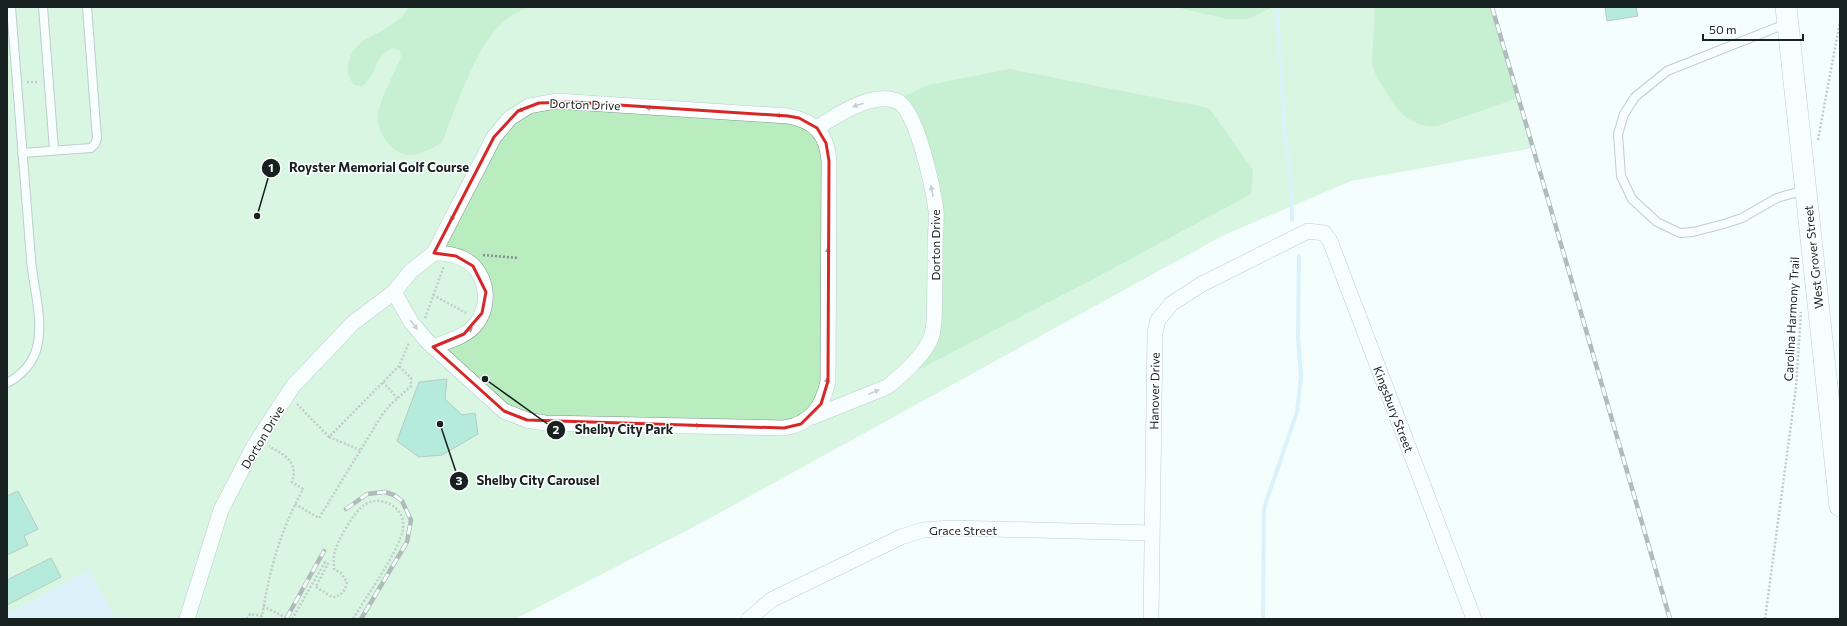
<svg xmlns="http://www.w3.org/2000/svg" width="1847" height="626" font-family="Commissioner,sans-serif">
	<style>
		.green { fill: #b9edc0 }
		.forest { fill: #92dd9d }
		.water { fill: #c0e4f8 }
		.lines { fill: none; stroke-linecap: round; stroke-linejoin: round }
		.stream { stroke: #c0e4f8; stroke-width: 4 }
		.building { fill: #68d6b2; stroke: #738a81 }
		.lane-casing { stroke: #7d9694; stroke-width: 10 }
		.street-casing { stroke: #7d9694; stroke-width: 16 }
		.secondary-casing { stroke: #7d9694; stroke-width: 22 }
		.path { stroke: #879190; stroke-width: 2.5; stroke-dasharray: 2 2; stroke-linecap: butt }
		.lane { stroke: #fff; stroke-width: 8 }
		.street { stroke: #fff; stroke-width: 15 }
		.secondary { stroke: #fff; stroke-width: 21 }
		.rail-casing { stroke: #616c6b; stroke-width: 4.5 }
		.rail { stroke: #fff; stroke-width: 3; stroke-dasharray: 9; stroke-linecap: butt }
		.path-bridge { stroke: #879190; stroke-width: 2.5; stroke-dasharray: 2 2; stroke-linecap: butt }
		.oneway { fill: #979b9b }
		.marked { fill: none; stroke: #d62828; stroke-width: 3; stroke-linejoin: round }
		.labels { text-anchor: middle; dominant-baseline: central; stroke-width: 3; stroke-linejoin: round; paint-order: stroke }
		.street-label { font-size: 12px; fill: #172120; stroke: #fff }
		.leader { fill: none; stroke: #172120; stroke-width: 1.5 }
		.callout-dot { fill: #172120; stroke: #fff; stroke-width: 1.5 }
		.mark-label { font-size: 12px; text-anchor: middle; font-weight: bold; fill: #fff }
		.callout-label { font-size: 13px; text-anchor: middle; font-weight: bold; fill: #172120; stroke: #fff; stroke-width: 3; stroke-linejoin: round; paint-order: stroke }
	</style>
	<rect width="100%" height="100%" fill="#f3fefd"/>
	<path class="green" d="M7,7H1492L1533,148L1351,181L1224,235L701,523L515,619H7Z"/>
	<path class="forest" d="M409,7H528C523,10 517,12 512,15C478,36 457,106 442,142C433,148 422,154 411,155C391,155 376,132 378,114C379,102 396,70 401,57L400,51L393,48C375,54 376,77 362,86L354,85C349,78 347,74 348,65C352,38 379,36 397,21C401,18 406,12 409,7Z
		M1176,7H1273L1248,19H1227Z
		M1374,7H1492L1518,98L1437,126C1408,128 1394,107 1382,85C1378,79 1373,70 1372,62C1372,44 1376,26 1374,7Z
		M1010,69L1209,108L1253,170L1251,194L1097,277L893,383L931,339L929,172L896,100L928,85Z"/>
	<path class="water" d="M89,570L114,617L110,619H7V614Z"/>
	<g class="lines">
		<path class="stream" d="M1277,7L1284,124L1291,181L1292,220
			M1263,619L1264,508L1297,412L1301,376L1298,337L1299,256"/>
	</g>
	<path class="building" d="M1605,7H1636L1638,16L1607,21Z
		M447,379L445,399L462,415L475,413L478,434L442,455L419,457L397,441L419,382Z
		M18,491L38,529L24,536L28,545L7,555V496Z
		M51,558L61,577L7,605V580Z"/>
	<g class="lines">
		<defs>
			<path id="lane" d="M43,7L54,150
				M1788,23L1667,71L1635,97L1624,114L1618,134L1621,176L1632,199L1657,222L1680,233L1693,232L1724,224L1742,218L1777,198L1805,190
				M22,153L91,148L95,144L97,138L87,7
				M7,383C21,376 34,362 37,347C44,319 33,287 31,259C24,175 18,91 11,7"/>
			<path id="street" d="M433,347C448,341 466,337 476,324C492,304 487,271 464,259C454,254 444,253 434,253
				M812,417L887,387C902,375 923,357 931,338C933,333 933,327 934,322C935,297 935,272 935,247C935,235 937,222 936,210C933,189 917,109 897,101C873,91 836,115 817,128
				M187,619L221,510L254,446L293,386L353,323L394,292L411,271L434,253L494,137L510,118L529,106L556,101L788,116C815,121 827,134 829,161L828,381C823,406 811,424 784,428L545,423L527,420L504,411L427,341L411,322L394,292
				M749,619L771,600L901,537L923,530L952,528L1152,533
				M1151,619L1155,333L1158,320L1171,304L1202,284L1308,231L1324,233L1330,241L1474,619"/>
			<path id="secondary" d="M1786,7L1840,506"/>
		</defs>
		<use href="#lane" class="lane-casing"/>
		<use href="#street" class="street-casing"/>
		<use href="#secondary" class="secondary-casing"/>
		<path class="path" d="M27,82H38
			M1818,140L1840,21
			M483,255L519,258
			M433,295L466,313
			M425,318L444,266
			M383,382L397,398
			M297,404L329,437L399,366L409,343
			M329,437L360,450
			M295,504L319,518L382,415L389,406L411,386V378L399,366
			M316,587L332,597C341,597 346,590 347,582L341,573L334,569C334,563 333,557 335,551C338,540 354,512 364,505C381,494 406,507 403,529C400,550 365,598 353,619
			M247,619L250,614L262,616C270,568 280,532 303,489L292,482C299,462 284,455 269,446
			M292,619L325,562L328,564L316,586
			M1765,619L1796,387L1801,312"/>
		<use href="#lane" class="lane"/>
		<use href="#street" class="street"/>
		<use href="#secondary" class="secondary"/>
		<defs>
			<path id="rail" d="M1492,7L1670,619
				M346,509L367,494L385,492L394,495L402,501L411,520L407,542L361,619
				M286,619L324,551"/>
		</defs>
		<use href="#rail" class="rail-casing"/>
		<use href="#rail" class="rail"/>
		<path class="path-bridge" d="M263,606L288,619"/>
	</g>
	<defs><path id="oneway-solid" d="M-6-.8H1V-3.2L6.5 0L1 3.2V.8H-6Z"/></defs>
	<g class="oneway">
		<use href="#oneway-solid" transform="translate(858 105) rotate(162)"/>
		<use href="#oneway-solid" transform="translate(651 108) rotate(-176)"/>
		<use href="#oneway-solid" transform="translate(523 109) rotate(152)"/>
		<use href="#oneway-solid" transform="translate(781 115) rotate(-177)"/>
		<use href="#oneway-solid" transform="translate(932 191) rotate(-100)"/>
		<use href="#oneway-solid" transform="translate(453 216) rotate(118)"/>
		<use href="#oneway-solid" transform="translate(828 253) rotate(-90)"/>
		<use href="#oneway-solid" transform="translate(414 325) rotate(51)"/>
		<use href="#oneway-solid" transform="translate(468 331) rotate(-38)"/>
		<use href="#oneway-solid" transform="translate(827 383) rotate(-83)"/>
		<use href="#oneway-solid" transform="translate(874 392) rotate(-22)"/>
		<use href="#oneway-solid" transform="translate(695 426) rotate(1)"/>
	</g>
	<path d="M0 0H1847V626H0ZM573,102L788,116L799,118L817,128L826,143L829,161L828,381L821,404L801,424L784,428L527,420L504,411L433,347L464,334L482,313L486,292L473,266L456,256L434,253L494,137L518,111L539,103Z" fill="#f3fefd" fill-opacity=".55" fill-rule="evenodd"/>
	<path class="marked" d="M573,102L788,116L799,118L817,128L826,143L829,161L828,381L821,404L801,424L784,428L527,420L504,411L433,347L464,334L482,313L486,292L473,266L456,256L434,253L494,137L518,111L539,103Z"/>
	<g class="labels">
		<g class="street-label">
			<text transform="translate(585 104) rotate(2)">Dorton Drive</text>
			<text transform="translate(935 245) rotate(-90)">Dorton Drive</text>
			<text transform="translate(1813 257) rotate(-96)">West Grover Street</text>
			<text transform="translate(1791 319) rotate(-87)">Carolina Harmony Trail</text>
			<text transform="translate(1154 391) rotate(-89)">Hanover Drive</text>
			<text transform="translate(1394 409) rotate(69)">Kingsbury Street</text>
			<text transform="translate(262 437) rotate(-59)">Dorton Drive</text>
			<text x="963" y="530">Grace Street</text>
		</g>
	</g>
	<path class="leader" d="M257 216L271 168M485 379L556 430M440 424L459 481"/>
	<g class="callout-dot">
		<circle cx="257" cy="216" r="4"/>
		<circle cx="485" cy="379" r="4"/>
		<circle cx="440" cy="424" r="4"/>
		<circle cx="271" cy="168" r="10"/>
		<circle cx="556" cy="430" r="10"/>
		<circle cx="459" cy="481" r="10"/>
	</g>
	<g class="mark-label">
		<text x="271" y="172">1</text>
		<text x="556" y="434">2</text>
		<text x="459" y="485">3</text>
	</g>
	<g class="callout-label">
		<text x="379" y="172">Royster Memorial Golf Course</text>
		<text x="624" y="434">Shelby City Park</text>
		<text x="538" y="485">Shelby City Carousel</text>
	</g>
	<rect width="1847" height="626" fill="none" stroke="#172120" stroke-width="16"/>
	<path d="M1703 34v6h100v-6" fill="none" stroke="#172120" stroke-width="2"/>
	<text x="1709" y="34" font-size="12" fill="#172120" stroke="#ffffff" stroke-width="3" paint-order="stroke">50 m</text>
</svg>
